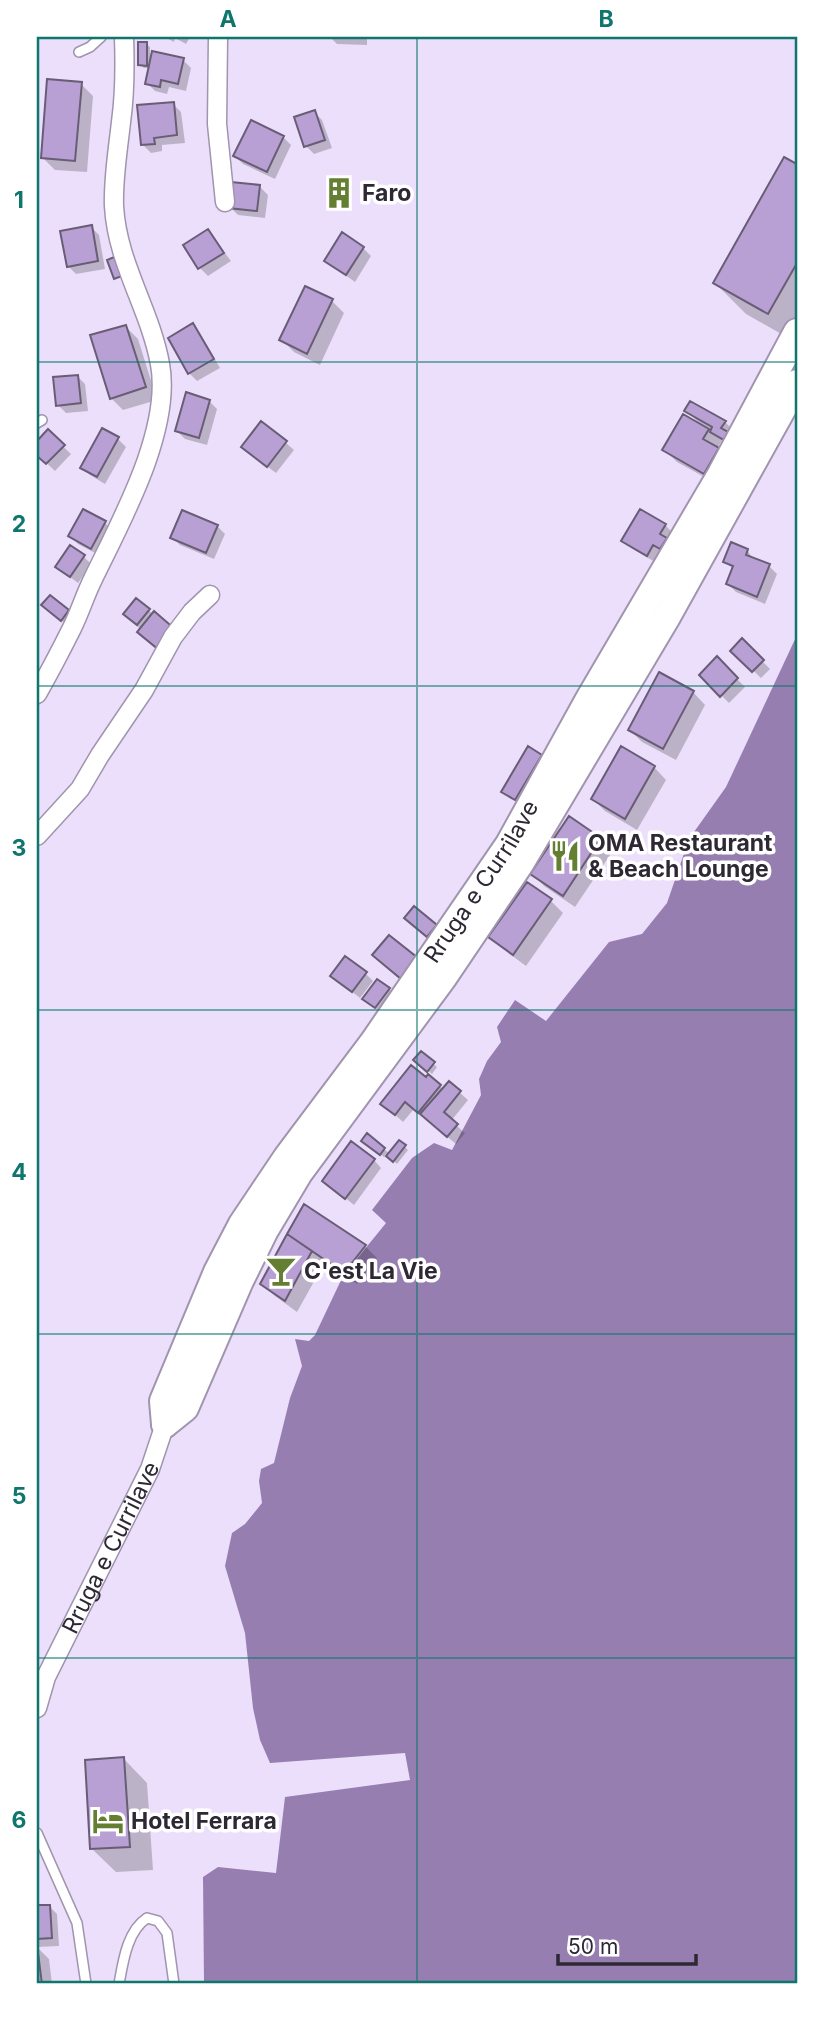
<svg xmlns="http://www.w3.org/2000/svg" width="834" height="2021" font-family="Inter,sans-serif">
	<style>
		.water { fill: #977eb1 }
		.shadow { fill: #0003 }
		.building { fill: #b89fd4; stroke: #685d75; stroke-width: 2 }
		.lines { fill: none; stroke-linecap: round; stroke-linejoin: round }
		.service-casing { stroke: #a094ae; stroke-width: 12 }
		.minor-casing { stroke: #a094ae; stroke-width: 21 }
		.secondary-casing { stroke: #a094ae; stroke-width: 30 }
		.service { stroke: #fff; stroke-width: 9 }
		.minor { stroke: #fff; stroke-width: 18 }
		.secondary { stroke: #fff; stroke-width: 26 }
		.grid { fill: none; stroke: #0f766e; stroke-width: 2; stroke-opacity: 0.55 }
		.labels { text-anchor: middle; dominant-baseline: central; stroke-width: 7; stroke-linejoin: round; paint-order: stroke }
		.poi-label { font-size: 23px; font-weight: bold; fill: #2d2833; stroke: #fff; text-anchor: start }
		.street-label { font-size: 23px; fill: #2d2833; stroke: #fff }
		.neatline { fill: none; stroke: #0f766e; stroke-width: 2.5 }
		.grid-label { font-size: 23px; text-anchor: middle; font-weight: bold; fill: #0f766e }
	</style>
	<rect width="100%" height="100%" fill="#ecdffb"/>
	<path class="water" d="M797,635V1984H204L203,1877L218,1867L276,1873L285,1797L410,1780L405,1753L270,1763L260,1740L253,1708L245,1633L225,1566L232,1533L245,1524L262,1503L259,1481L261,1469L274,1463L290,1398L302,1366L295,1339L309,1341L315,1335L343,1276L386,1223L372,1210L412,1158L434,1143L452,1150L481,1095L479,1079L487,1061L501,1042L497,1027L515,1000L546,1021L609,942L642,934L667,903L689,839L726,787Z"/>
	<path class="shadow" d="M165,37H190L186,44L175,38L174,42Z
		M330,37H367V45L337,44Z
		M146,44L150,47V61L183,60L191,68L186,91L169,87L167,94L155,91L147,83L150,68H144L140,65Z
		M81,84L93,96L87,172L55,170L42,157Z
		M173,104L181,112L185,143L162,145V151L151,153L143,145Z
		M314,112L322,120L332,148L314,154L306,146Z
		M283,137L291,145L275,179L243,164L235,156Z
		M785,159L797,166V343L746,314L715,283Z
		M260,187L268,195L265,218L238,215L230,207Z
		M341,189L347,201L342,202L338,199Z
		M91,227L99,235L105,269L76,274L68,266Z
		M208,231L231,261L208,276L200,268L186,246Z
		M363,248L371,256L355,282L326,261Z
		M332,301L344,313L320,365L294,352L282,340Z
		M192,326L200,334L220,368L197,381L189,373Z
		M126,327L138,339L157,400L123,410L111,398Z
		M77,376L85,384L88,411L66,413L58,405Z
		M209,401L217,409L207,445L185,439L177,431Z
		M687,411L725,422L733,430L732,447L722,440L717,449L730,462L717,484L677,462L664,449L700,424Z
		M48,432L71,454L55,471L37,454V444Z
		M118,439L126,447L105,484L90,475L82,467Z
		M286,443L294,450L276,473L252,455Z
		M84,511L105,523L113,531L99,555L78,544L70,536Z
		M665,525L673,533L655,562L631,548L623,540Z
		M217,526L225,534L214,559L180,545L172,537Z
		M747,550L754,560L769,566L777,574L765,604L736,592L728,584L734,570L725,561Z
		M83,556L91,564L78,583L57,567Z
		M136,600L183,639L168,657L133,622Z
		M47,609L68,611L71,615L65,623Z
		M742,641L770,669L761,678L733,651Z
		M717,659L745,687L729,703L701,675Z
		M693,692L705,705L676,760L642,742L630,730Z
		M529,748L549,764L523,807L503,791Z
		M654,767L666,780L637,830L605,811L593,799Z
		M569,819L600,840L612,852L575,907L544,886L532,873Z
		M527,884L551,901L563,913L526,966L503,949L490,937Z
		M365,973L373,981L360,998L332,976Z
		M389,989L397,997L384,1015L365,999Z
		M421,1053L437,1067L432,1074L415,1060Z
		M426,1079L444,1089L449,1083L468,1100L451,1121L465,1133L456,1144L414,1109L403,1122L391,1111Z
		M400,1142L408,1150L397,1164L386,1154L384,1157L367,1144L384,1149L390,1154Z
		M374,1160L381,1168L354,1205L324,1181Z
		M305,1206L365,1246L377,1258L357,1284L325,1262L297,1312L275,1296L262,1284Z
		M124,1759L147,1783L153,1870L116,1872L92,1849Z
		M49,1906L57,1914L59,1946L37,1947L49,1959L52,1984H37V1947H39L37,1907Z"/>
	<path class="building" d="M138,42H147V66L138,65Z
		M152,51L184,58L178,84L161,80L160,87L145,84Z
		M47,79L82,82L75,161L41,158Z
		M174,102L177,135L154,138L155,144L141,145L137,105Z
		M315,110L325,140L304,147L294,117Z
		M251,120L284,136L267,172L233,156Z
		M784,157L797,164V263L768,314L713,283Z
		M231,182L260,185L257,211L228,208Z
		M342,187L345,197L337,200L334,189Z
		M92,225L98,261L67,267L60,231Z
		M208,229L224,253L198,269L183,245Z
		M342,232L364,247L346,275L324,261Z
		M114,257L122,276L114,279L107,260Z
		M305,286L333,299L307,354L279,340Z
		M193,323L214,359L188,374L168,338Z
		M126,325L146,387L110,399L90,335Z
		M78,375L81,403L56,406L53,377Z
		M186,392L210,400L199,438L175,431Z
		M690,401L726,421L721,428L728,432L724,440L710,432L712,427L684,411Z
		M683,414L709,429L703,439L719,448L704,474L662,450Z
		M261,421L287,441L267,467L241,447Z
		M102,428L119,437L97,477L80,468Z
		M48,429L65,445L46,464L37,456V441Z
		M83,509L106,521L91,549L68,536Z
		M640,509L666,524L660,534L667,538L660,549L653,545L647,556L621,541Z
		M182,510L218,525L206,553L170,538Z
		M731,542L748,549L746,555L770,564L757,597L726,584L733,566L723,562Z
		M70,545L85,555L70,577L55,567Z
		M50,595L69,610L61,621L41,605Z
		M136,598L150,609L137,625L123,614Z
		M154,611L176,630L159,650L137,632Z
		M742,638L764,660L752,672L730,651Z
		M717,656L738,678L720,697L699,675Z
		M659,672L694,691L663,749L628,730Z
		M528,746L542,755L515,800L501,792Z
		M621,746L655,766L625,819L591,799Z
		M569,816L601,838L563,896L530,874Z
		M527,882L552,899L513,955L488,937Z
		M414,906L437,925L427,937L404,918Z
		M389,935L418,958L401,979L372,955Z
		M345,956L367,972L352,992L330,976Z
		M377,979L390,988L375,1008L362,999Z
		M421,1051L435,1062L427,1072L413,1060Z
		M411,1065L426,1077L428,1074L441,1085L418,1113L405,1102L395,1115L380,1104Z
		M449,1081L461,1091L444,1112L458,1124L447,1137L420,1114Z
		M367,1133L385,1148L380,1155L361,1141Z
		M399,1140L406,1145L393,1162L386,1156Z
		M351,1141L375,1159L345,1199L322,1181Z
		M304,1204L366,1245L344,1273L287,1234Z
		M287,1234L312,1251L285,1301L260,1284Z
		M124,1757L130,1847L90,1849L85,1760Z
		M37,1905H50L52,1938L37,1939Z
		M37,1945L42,1984H37Z"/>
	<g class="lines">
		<defs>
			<path id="service" d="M79,52L90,47L101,37
				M37,423L42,420
				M37,1833L77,1923L86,1984
				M119,1984C123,1962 127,1931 147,1918L158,1921L167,1933L174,1984"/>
			<g id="minor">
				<path d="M218,37L217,124L225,202"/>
				<path d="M37,694C49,673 61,650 72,628C80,612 85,595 93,579C121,521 172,430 160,364C150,309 117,263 114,206C113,178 118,150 121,122C125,94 125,65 124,37"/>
				<path d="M37,836L80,789L100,755L144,690L173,637L192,612L210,595"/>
				<path id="s1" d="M37,1708L46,1677L150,1469L165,1424"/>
			</g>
			<g id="secondary">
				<path id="s2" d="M165,1424L163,1401L217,1272L242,1224L287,1157L374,1041L509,844L589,699L721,474L797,332"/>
				<path d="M165,1424L185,1408L239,1283L265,1230L299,1173L443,978L520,864L668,615L797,383"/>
			</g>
		</defs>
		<use href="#service" class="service-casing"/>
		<use href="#minor" class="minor-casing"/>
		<use href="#secondary" class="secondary-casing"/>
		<use href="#service" class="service"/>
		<use href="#minor" class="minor"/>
		<use href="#secondary" class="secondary"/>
	</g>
	<path class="grid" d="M417,37V1984M37,362H797M37,686H797M37,1010H797M37,1334H797M37,1658H797"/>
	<defs>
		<symbol id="building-bare" viewBox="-9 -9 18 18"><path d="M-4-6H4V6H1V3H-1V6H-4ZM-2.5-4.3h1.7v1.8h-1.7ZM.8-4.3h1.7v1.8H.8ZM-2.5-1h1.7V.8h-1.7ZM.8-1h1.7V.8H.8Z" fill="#647f32" stroke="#fff" stroke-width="2.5" paint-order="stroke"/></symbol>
		<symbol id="restaurant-bare" viewBox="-9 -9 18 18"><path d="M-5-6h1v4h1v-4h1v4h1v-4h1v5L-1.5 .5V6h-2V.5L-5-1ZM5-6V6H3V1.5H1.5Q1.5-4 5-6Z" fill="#647f32" stroke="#fff" stroke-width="2.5" paint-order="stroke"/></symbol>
		<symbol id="bar-bare" viewBox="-9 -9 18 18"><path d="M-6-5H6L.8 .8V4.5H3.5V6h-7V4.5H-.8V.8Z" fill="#647f32" stroke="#fff" stroke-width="2.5" paint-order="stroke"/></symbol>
		<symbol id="hotel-bare" viewBox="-9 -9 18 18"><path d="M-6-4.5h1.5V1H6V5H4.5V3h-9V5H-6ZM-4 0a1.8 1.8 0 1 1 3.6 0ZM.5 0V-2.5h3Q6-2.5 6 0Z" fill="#647f32" stroke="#fff" stroke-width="2.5" paint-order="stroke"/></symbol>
	</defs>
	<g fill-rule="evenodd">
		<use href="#building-bare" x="317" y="171" width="44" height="44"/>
		<use href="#restaurant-bare" x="543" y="834" width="44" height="44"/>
		<use href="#bar-bare" x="259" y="1249" width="44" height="44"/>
		<use href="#hotel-bare" x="86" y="1799" width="44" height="44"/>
	</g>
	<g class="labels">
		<g class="poi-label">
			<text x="362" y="193">Faro</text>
			<text x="588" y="843">OMA Restaurant<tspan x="588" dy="26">&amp; Beach Lounge</tspan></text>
			<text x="304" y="1271">C'est La Vie</text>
			<text x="131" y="1821">Hotel Ferrara</text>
		</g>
		<g class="street-label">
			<text stroke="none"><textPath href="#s2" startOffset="635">Rruga e Currilave</textPath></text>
			<text stroke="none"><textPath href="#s1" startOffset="177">Rruga e Currilave</textPath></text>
		</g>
	</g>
	<rect width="834" height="2021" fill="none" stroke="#ffffff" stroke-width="77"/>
	<path d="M558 1954v10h138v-10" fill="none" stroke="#2d2833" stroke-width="3.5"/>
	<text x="568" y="1954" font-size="21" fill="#2d2833" stroke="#ffffff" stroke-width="5" paint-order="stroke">50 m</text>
	<rect x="38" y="38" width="758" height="1944" class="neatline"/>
	<g class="grid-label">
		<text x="228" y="27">A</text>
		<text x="606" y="27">B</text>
		<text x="19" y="208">1</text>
		<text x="19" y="532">2</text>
		<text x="19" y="856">3</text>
		<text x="19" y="1180">4</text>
		<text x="19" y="1504">5</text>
		<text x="19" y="1828">6</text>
	</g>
</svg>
